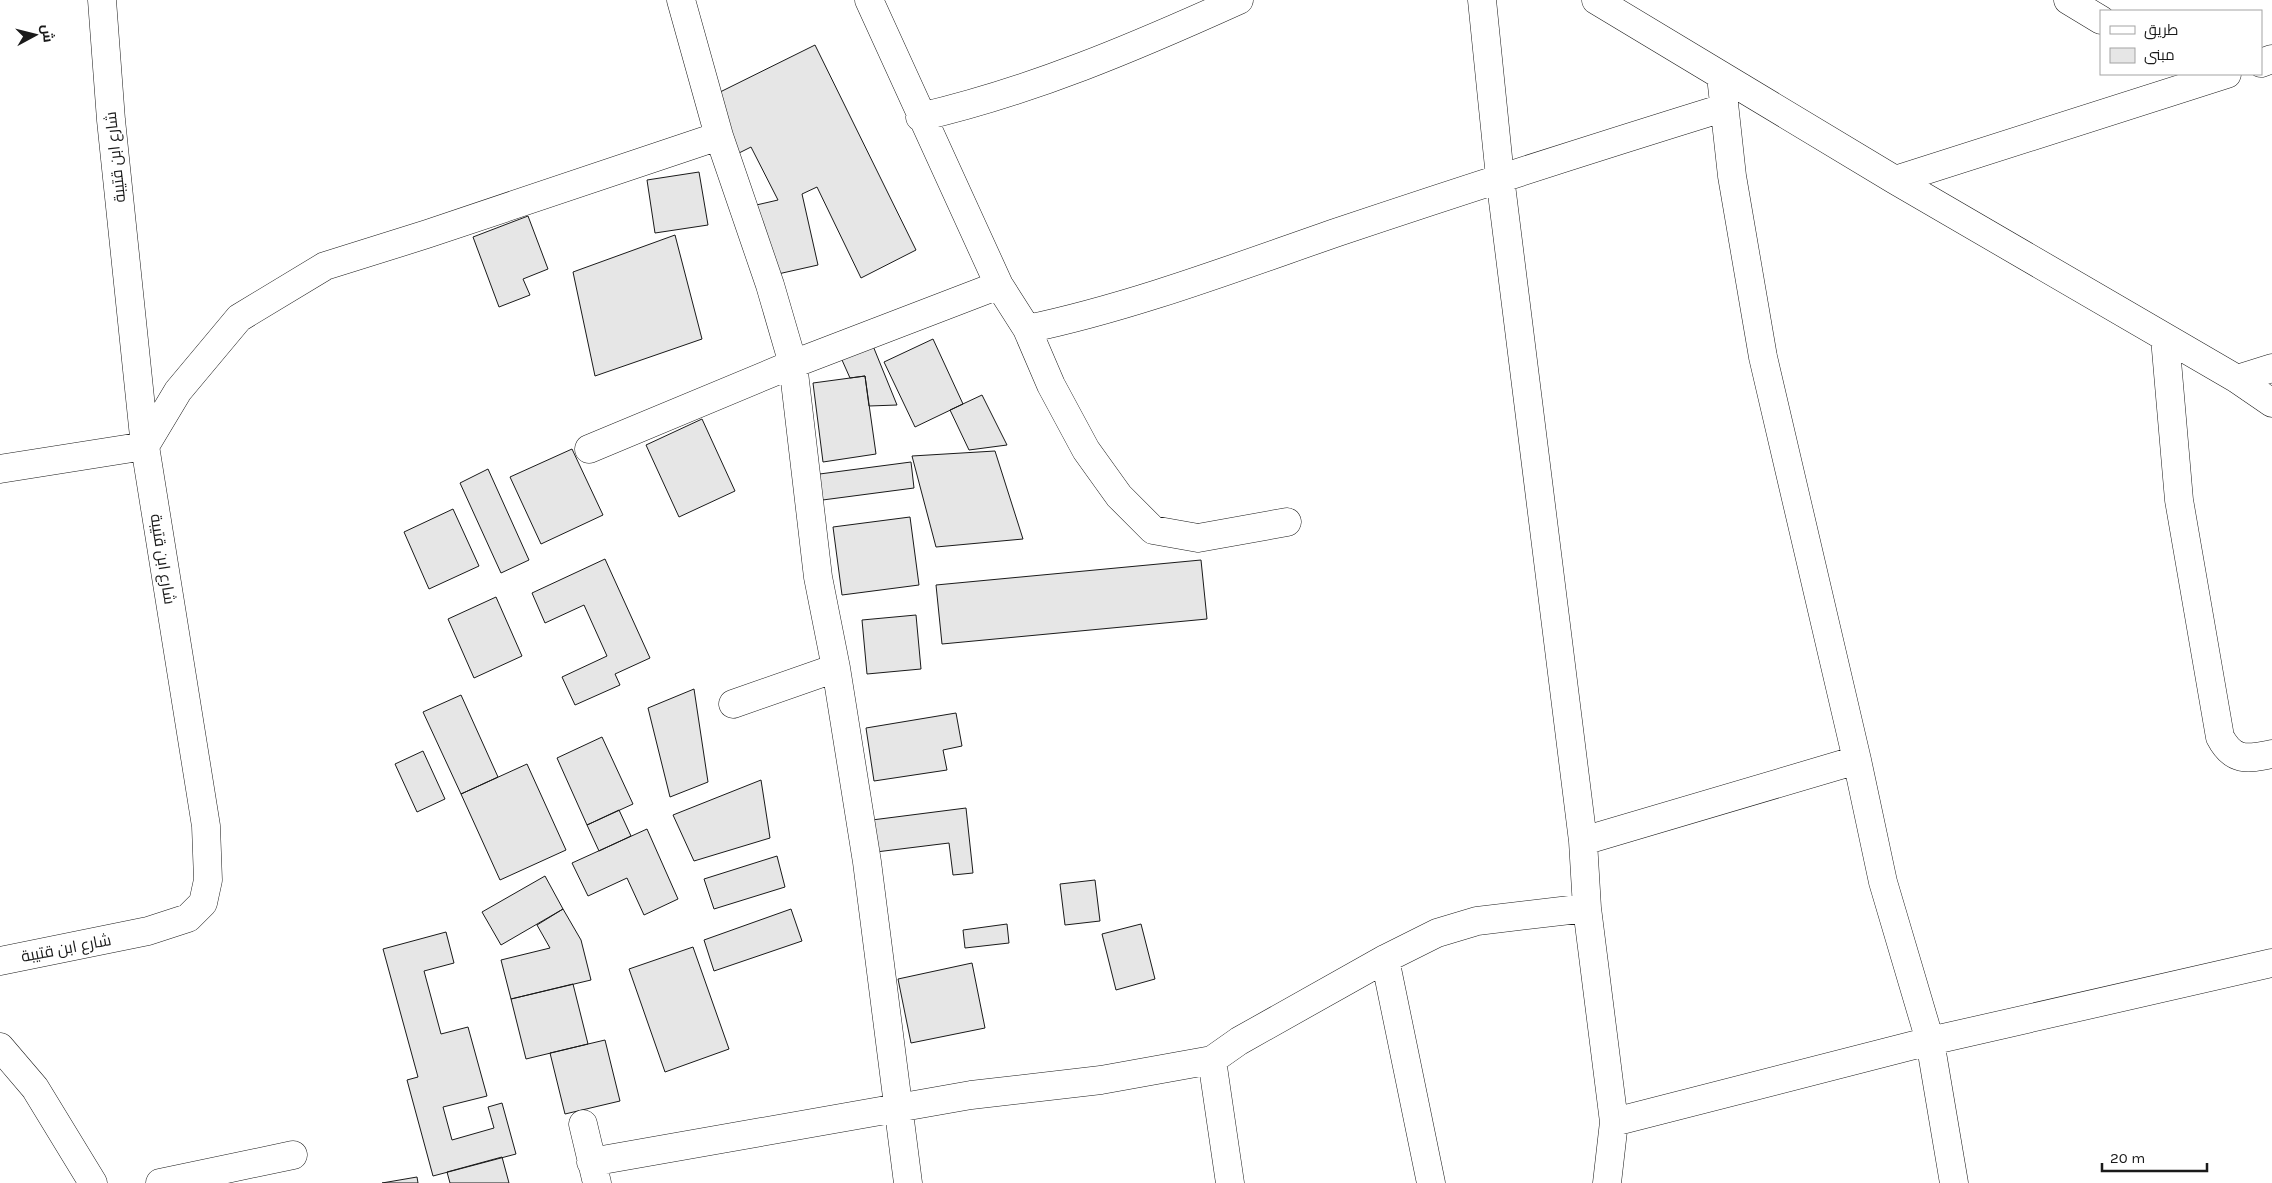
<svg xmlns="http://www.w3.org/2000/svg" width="2272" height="1183" font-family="Karla,Cairo,sans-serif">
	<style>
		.building { fill: #e6e6e6; stroke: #1a1a1a }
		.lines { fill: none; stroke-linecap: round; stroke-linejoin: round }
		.minor-casing { stroke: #1a1a1a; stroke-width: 29 }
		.minor { stroke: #fff; stroke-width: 28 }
		.labels { text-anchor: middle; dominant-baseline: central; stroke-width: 4; stroke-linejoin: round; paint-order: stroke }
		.street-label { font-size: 16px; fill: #1a1a1a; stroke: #fff }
	</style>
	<rect width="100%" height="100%" fill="#fff"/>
	<path class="building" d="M815,45L916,250L861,278L817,187L802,194L818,265L769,276L752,206L778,200L751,147L737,154L710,97Z
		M699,172L708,225L655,233L647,180Z
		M528,216L548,269L523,279L530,295L499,307L473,237Z
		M675,235L702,339L595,376L573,272Z
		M933,339L963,404L915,427L884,362Z
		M871,341L897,405L869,406L865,376L850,378L838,351Z
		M865,376L876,454L823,462L813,383Z
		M982,395L1007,445L969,450L950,410Z
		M702,419L735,491L679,517L646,445Z
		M572,449L603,515L541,544L510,477Z
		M995,451L1023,539L936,547L912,456Z
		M911,462L914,488L815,501L812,475Z
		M488,469L529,560L501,573L460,483Z
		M453,509L479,566L429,589L404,532Z
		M910,517L919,585L842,595L833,527Z
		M605,559L650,658L615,674L620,685L575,705L562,677L607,656L584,605L545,623L532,593Z
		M1201,560L1207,619L942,644L936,585Z
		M496,597L522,656L474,678L448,619Z
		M916,615L921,669L867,674L862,620Z
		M694,689L708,782L670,797L648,708Z
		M461,695L498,777L461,794L423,712Z
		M956,713L962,746L943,750L947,770L874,781L866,728Z
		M602,737L633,804L587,825L557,758Z
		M423,751L445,799L417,812L395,764Z
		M527,764L566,850L500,880L461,794Z
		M761,780L770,838L694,861L673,815Z
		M966,808L973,873L953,875L949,843L876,852L872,820Z
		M619,810L631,836L599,851L587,825Z
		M647,829L678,899L644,915L627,878L588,896L572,863Z
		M777,856L785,887L714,909L704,879Z
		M545,876L563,909L501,945L482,912Z
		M1095,880L1100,921L1065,925L1060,884Z
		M563,909L581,940L591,980L511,999L501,960L550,948L537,925Z
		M791,909L802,941L714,971L704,940Z
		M1007,924L1009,943L965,948L963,930Z
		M1141,924L1155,979L1116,990L1102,934Z
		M446,932L454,963L424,971L441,1034L468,1027L487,1096L443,1107L452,1140L494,1128L488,1107L502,1103L516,1154L433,1176L407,1080L418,1077L383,949Z
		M693,947L729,1049L665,1072L629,969Z
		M972,963L985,1028L911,1043L898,979Z
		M573,984L588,1044L526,1059L511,999Z
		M605,1040L620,1101L565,1114L550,1053Z
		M502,1157L509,1183H450L447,1172Z
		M417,1177L418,1183H382Z"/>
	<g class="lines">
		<defs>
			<path id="minor" d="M681,0L719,136L770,285L793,364L818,577L836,668L867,862L908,1183
				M869,0L999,285L1027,329L1051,385L1086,450L1119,496L1153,530L1198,538L1287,522
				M1482,0L1500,177L1583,841L1587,908L1614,1122L1607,1183
				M1596,0L1895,180L2237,379L2272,403
				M2068,0L2101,20
				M2261,63L2272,59
				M1721,76L1732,176L1763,357L1857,760L1883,882L1930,1041L1954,1183
				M920,117C1032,91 1135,47 1239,0
				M1895,180L2227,74
				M1027,329C1132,307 1237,267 1338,232C1466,189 1594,148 1723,108
				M2165,338L2179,500L2220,737C2233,762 2247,759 2272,754
				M2237,379L2272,368
				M589,449L793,364L999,285
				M0,469L145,446L178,391L239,318L325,266L427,234L719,136
				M733,704L836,668
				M1583,841L1857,760
				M1385,959L1431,1183
				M0,961L148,931L188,918L203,903L208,880L206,826L145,446L111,120L102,0
				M0,1047L35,1088L93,1183
				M1212,1060L1230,1183
				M1614,1122L1930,1041L2272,963
				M583,1124L597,1183
				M591,1162L971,1095L1101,1080L1212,1060L1239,1041L1385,959L1437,933L1477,921L1587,908
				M160,1183L293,1155"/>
		</defs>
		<use href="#minor" class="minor-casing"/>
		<use href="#minor" class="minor"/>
	</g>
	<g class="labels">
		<g class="street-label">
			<text transform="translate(115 157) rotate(-96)">شارع ابن قتيبة</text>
			<text transform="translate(163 559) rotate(81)">شارع ابن قتيبة</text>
			<text transform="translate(66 948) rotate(-11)">شارع ابن قتيبة</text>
		</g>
	</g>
	<rect x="2100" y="10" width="162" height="65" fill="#ffffff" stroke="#a3a3a3"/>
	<rect x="2110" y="26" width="25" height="8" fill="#ffffff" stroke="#a3a3a3"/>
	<text x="2144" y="35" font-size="15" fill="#1a1a1a">طريق</text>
	<rect x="2110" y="48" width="25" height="15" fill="#e6e6e6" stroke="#a3a3a3"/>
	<text x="2144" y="60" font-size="15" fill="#1a1a1a">مبنى</text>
	<g transform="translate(35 35) rotate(83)" stroke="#ffffff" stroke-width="4" paint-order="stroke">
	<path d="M0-4L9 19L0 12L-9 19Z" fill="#1a1a1a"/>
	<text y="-8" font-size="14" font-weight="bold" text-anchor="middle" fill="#1a1a1a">ش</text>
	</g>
	<path d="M2102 1163v8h105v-8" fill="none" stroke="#1a1a1a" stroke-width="2.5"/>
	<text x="2110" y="1163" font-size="15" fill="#1a1a1a" stroke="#ffffff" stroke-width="4" paint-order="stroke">20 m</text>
</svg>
